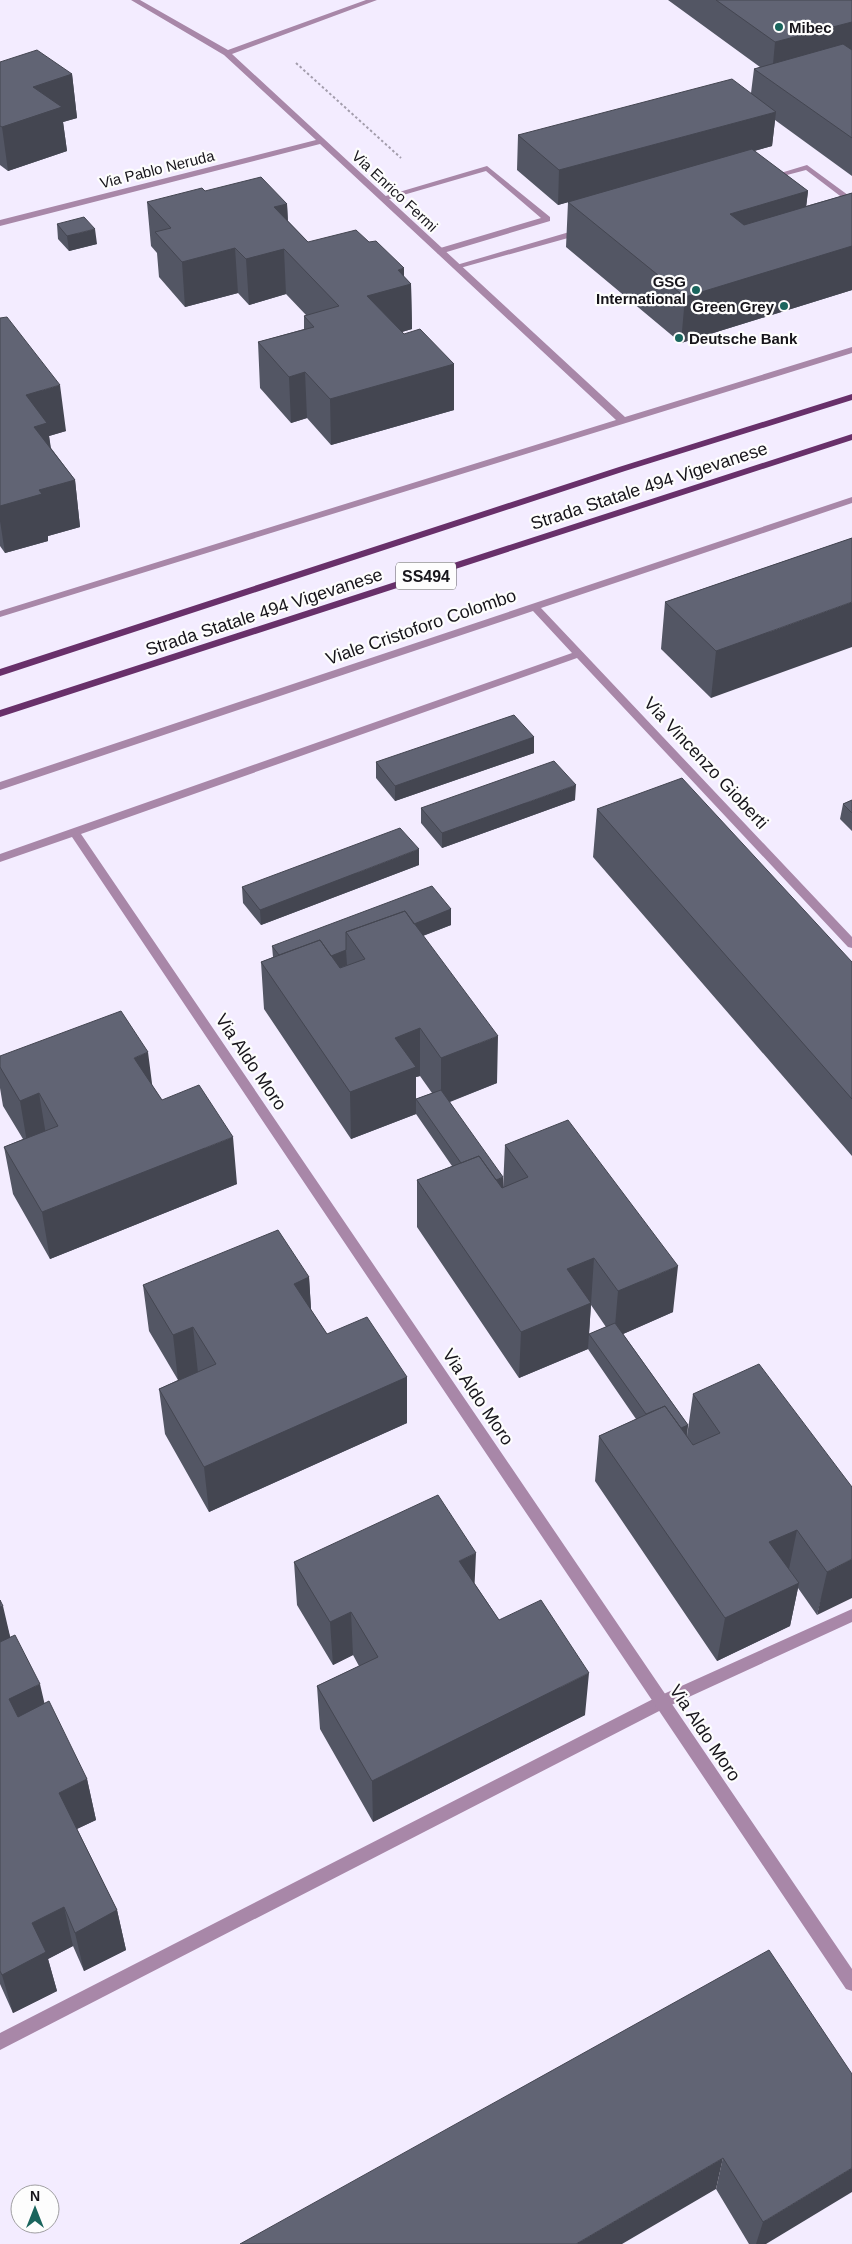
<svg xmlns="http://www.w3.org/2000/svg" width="852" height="2244" font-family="Arial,sans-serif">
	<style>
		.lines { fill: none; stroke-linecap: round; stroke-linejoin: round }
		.path { stroke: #a39dac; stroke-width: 2; stroke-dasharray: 2.5 2.5; stroke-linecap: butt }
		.lane { fill: #a887a8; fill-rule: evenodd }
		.street { fill: #a887a8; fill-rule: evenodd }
		.primary { fill: #68306a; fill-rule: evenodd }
		.wall { fill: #535664; fill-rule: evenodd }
		.shaded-wall { fill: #444651 }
		.building { fill: #616474; stroke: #444651 }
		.poi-dot { fill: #1a655d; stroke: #fdfdfd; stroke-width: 2 }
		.labels { text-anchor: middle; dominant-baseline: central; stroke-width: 4.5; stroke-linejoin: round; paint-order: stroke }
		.far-poi-label { font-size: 15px; font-weight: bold; fill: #17151b; stroke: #fdfdfd; text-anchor: start }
		.far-street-label { font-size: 15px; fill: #17151b; stroke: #fdfdfd }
		.shield { fill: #fdfdfd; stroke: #5c5b5f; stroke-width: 1 }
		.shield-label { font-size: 16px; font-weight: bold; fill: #17151b }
		.street-label { font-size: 18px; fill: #17151b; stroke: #fdfdfd }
	</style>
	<rect width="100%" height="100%" fill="#f3ecff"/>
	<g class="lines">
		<path class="path" d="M296,63L401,158"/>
		<path class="lane" d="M807,165L852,198V205L806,170L768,180L764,178Z
			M487,166L550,217V221L440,254L437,253V249L541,218L486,171L386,200L379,198Z
			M583,228L587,231L586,233L460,268L453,266Z
			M852,1609V1622L667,1707L0,2050V2033L657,1697Z"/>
		<path class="street" d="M131,0H140L228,50L366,0H377L232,54L625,417L852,347V353L0,617V611L616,420L320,144L0,226V220L316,140L224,55Z
			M852,497V503L541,608L852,937V948L848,947L577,658L81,834L852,1969V1991L846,1989L72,837L0,862V854L572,653L533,611L0,790V782Z"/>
		<path class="primary" d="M852,394V400L625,471L0,676V669L619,467Z
			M852,434V440L0,717V710Z"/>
	</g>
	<path class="wall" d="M668,0H852V176L775,120L772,146L754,151L808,191L806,206L852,193V290L681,343L566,247L568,202L558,205L517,170L518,135L751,93L754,69L760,67Z
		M0,62L72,74L77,118L63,122L67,151L8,171L0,165Z
		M205,191L287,204L288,221L308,242L404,277L411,284L412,329L402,332L404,334L454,364V410L331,445L307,418L291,423L260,388L258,342L304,329V316L306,315L286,294L249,305L238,293L185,307L159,277L157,253L151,246L147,202Z
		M57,224L97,244L69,251L58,239Z
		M0,318L66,431L49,436L51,448L75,480L80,527L48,536V541L5,553L0,546Z
		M852,538L711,698L661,649L665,602Z
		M534,737V753L395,801L376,778V762Z
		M575,800L442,848L421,823V808Z
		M852,800V831L840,819L843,804Z
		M597,809L852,962V1156L593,857Z
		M419,865L261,925L243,903L242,887Z
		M451,909V925L423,936L497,1083L450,1102L503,1187L505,1145L673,1312L623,1334L688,1425L687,1436L693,1394L852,1487L817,1615L798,1588L790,1626L717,1661L595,1481L599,1436L636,1419L588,1349L519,1378L417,1227V1180L452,1166L416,1114L351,1139L264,1009L261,962L273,957L272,946ZM420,1076L432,1093L416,1099V1077ZM591,1305L606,1327L589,1334Z
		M0,1056L152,1085L162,1100L237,1184L50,1259L13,1194L4,1147L23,1139L3,1106L0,1088Z
		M309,1277L311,1310L327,1334L407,1377V1423L209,1512L165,1434L159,1389L178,1380L149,1331L143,1285Z
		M294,1562L475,1584L499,1620L585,1715L373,1822L320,1729L317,1686L359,1666L353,1655L333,1665L297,1605Z
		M0,1600L10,1637L44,1704L87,1779L96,1820L77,1829L117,1910L126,1950L84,1971L73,1946L48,1959L57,1991L13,2013L0,1984Z
		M769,1950L766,2244H749L716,2189Z"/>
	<path class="shaded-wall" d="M852,22V54L772,75L775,42Z
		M72,74L77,118L63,122L67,151L8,171L2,127L33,87Z
		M776,112L772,146L558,205L559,170Z
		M808,191L803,235L726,259L730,214Z
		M287,204L289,249L284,250L286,294L249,305L246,259L274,207Z
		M95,229L97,244L69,251L67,236Z
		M852,246V290L681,343L685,297Z
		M235,248L238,293L185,307L182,262Z
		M404,268V286L411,284L412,329L367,342V296L398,270Z
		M454,364V410L331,445L330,399Z
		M305,372L307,418L291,423L289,377Z
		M60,385L66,431L49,436L53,469L36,440L26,395Z
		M75,480L80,527L48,536V541L5,553L0,521V506L39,490Z
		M852,602V647L711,698L716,651Z
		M534,737V753L395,801V786Z
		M576,785L575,800L442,848V833Z
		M419,849V865L261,925L260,910Z
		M451,909V925L364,958L356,946Z
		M346,950L347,965L291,986L290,971Z
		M420,1028V1076L416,1077V1114L351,1139L350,1092L395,1038Z
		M498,1036L497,1083L441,1105V1058Z
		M148,1052L154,1099L134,1058Z
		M39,1093L47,1141L28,1148L20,1101Z
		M233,1137L237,1184L50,1259L42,1212Z
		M503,1177V1192L478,1188Z
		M594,1258L588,1349L519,1378L521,1332L567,1269Z
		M678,1266L673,1312L614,1338L618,1291Z
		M309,1277L312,1324L294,1284Z
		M193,1327L198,1373L178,1380L173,1335Z
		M407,1377V1423L209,1512L204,1467Z
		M688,1425L686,1439L661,1436Z
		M797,1530L788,1574L769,1542Z
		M476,1553L474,1597L459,1561Z
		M852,1559V1598L817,1615L827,1572Z
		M799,1583L790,1626L717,1661L725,1618Z
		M3,1606L13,1649L0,1655V1607Z
		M351,1612L353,1655L333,1665L330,1622Z
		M589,1673L585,1715L373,1822L372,1781Z
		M40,1684L50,1727L19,1741L9,1699Z
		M87,1779L96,1820L68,1833L59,1793Z
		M64,1907L73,1946L48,1959L57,1991L13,2013L2,1975L32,1923Z
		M117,1910L126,1950L84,1971L75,1933Z
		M723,2158L716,2189L622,2244H576Z
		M852,2168V2192L766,2244H756L763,2222Z"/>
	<path class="building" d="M716,0H852V22L775,42Z
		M843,44L852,50V138L754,69Z
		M37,50L72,74L33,87L62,107L2,127L0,126V62Z
		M732,79L776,112L559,170L518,135Z
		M752,149L808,191L730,214L744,225L852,193V246L685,297L568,202Z
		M261,177L287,204L274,207L308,242L356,230L369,242L376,241L404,268L398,270L411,284L367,296L404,334L420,329L454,364L330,399L305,372L289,377L258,342L314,327L304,316L339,306L284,249L246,259L235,248L182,262L155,232L171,228L147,202L202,188L205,191Z
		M84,217L95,229L67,236L57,224Z
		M7,317L60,385L26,395L47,423L34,427L75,480L39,490L42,494L0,506V318Z
		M852,538V602L716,651L665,602Z
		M514,715L534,737L395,786L376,762Z
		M554,761L576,785L442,833L421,808Z
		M682,778L852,962V1099L597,809Z
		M852,800V813L843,804Z
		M400,828L419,849L260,910L242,887Z
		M432,886L451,909L414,924L405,911L346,932V950L331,956L320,940L279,955L272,946Z
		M405,911L498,1036L441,1058L420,1028L395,1038L416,1067L350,1092L261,962L320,940L340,968L365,959L346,932Z
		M121,1011L148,1052L134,1058L162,1100L199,1085L233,1137L42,1212L4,1147L58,1126L39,1093L20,1101L0,1067V1056Z
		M441,1090L503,1177L496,1180L479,1156L461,1163L416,1099Z
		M568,1120L678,1266L618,1291L594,1258L567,1269L591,1303L521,1332L417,1180L479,1156L502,1188L528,1177L505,1145Z
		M278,1230L309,1277L294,1284L327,1334L367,1317L407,1377L204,1467L159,1389L216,1364L193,1327L173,1335L143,1285Z
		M615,1323L688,1425L681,1428L665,1406L646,1414L589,1334Z
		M759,1364L852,1487V1559L827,1572L797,1530L769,1542L799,1583L725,1618L599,1436L665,1406L693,1445L720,1433L693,1394Z
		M438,1495L476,1553L459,1561L499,1620L541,1600L589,1673L372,1781L317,1686L378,1657L351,1612L330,1622L294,1562Z
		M0,1600L3,1606L0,1607Z
		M15,1635L40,1684L9,1699L18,1717L49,1701L87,1779L59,1793L117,1910L75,1933L64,1907L32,1923L46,1952L2,1975L0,1971V1642Z
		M769,1950L852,2074V2168L763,2222L723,2158L576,2244H240Z"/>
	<g class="poi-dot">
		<circle cx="779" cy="27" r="5"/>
		<circle cx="696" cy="290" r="5"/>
		<circle cx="784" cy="306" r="5"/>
		<circle cx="679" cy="338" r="5"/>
	</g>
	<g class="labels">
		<g class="far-poi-label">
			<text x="789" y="27">Mibec</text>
			<text x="686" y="281" text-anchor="end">GSG<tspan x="686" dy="17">International</tspan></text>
			<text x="774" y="306" text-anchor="end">Green Grey</text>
			<text x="689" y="338">Deutsche Bank</text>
		</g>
		<g class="far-street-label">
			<text transform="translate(157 169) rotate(-14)">Via Pablo Neruda</text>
			<text transform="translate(395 191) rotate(43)">Via Enrico Fermi</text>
		</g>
		<rect class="shield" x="396" y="562.5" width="60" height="27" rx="4"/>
		<g class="shield-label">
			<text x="426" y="576">SS494</text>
		</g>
		<g class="street-label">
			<text transform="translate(649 486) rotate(-18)">Strada Statale 494 Vigevanese</text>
			<text transform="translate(264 612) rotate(-18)">Strada Statale 494 Vigevanese</text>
			<text transform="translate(421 627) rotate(-19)">Viale Cristoforo Colombo</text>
			<text transform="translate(706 763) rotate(47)">Via Vincenzo Gioberti</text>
			<text transform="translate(251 1062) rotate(56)">Via Aldo Moro</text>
			<text transform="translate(478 1397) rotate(56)">Via Aldo Moro</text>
			<text transform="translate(705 1733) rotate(56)">Via Aldo Moro</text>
		</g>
	</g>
	<g transform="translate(35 2209)"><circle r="24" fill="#fdfdfd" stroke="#a1a0a3"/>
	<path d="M0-4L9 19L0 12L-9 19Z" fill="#1a655d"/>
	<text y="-8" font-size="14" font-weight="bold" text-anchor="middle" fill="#17151b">N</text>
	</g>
</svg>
